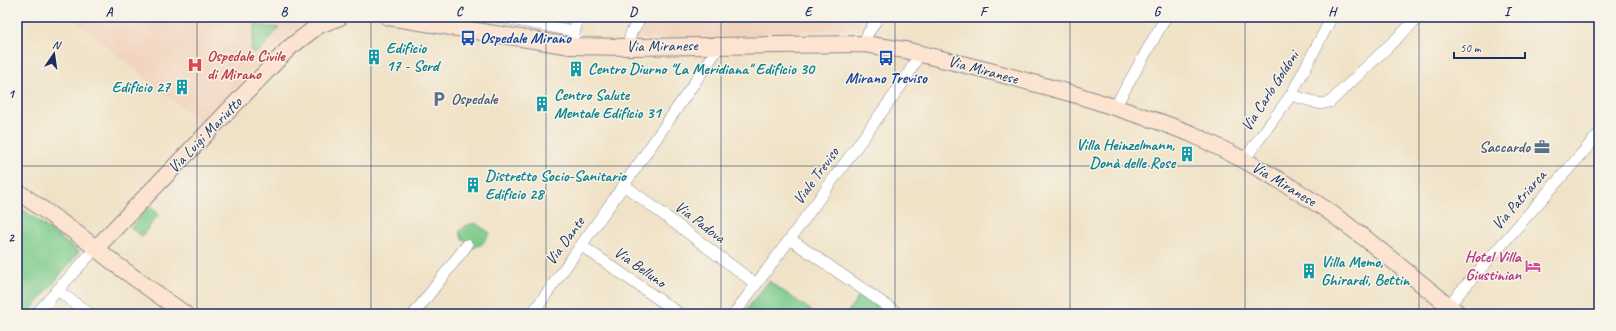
<svg xmlns="http://www.w3.org/2000/svg" width="1616" height="331" font-family="Caveat,sans-serif">
	<style>
		.built { fill: #f2d4be }
		.green { fill: #7bca8a; stroke: #4b7c74 }
		.lines { fill: none; stroke-linecap: round; stroke-linejoin: round }
		.minor-casing { stroke: #868892; stroke-width: 12 }
		.secondary-casing { stroke: #868892; stroke-width: 18 }
		.minor { stroke: #fff; stroke-width: 11 }
		.secondary { stroke: #fde4d0; stroke-width: 16 }
		.grid { fill: none; stroke: #1b2f5e; stroke-width: 1; stroke-opacity: 0.55 }
		.labels { text-anchor: middle; dominant-baseline: central; stroke-width: 3; stroke-linejoin: round; paint-order: stroke }
		.transit-label { font-size: 16px; font-weight: bold; fill: #164399; stroke: #f7f3e8; text-anchor: start }
		.street-label { font-size: 16px; fill: #1b2f5e; stroke: #f7f3e8 }
		.culture-label { font-size: 16px; font-weight: bold; fill: #0d838f; stroke: #f7f3e8; text-anchor: start }
		.health-label { font-size: 16px; font-weight: bold; fill: #be3a42; stroke: #f7f3e8; text-anchor: start }
		.service-label { font-size: 16px; font-weight: bold; fill: #4e5e75; stroke: #f7f3e8; text-anchor: start }
		.hotel-label { font-size: 16px; font-weight: bold; fill: #b23c85; stroke: #f7f3e8; text-anchor: end }
		.neatline { fill: none; stroke: #1b2f5e; stroke-width: 1.5 }
		.grid-label { font-size: 13px; text-anchor: middle; font-weight: bold; fill: #1b2f5e }
	</style>
	<rect width="100%" height="100%" fill="#f7f3e8"/>
	<filter id="ink" filterUnits="userSpaceOnUse"><feTurbulence type="fractalNoise" baseFrequency=".025" numOctaves="2"/><feDisplacementMap in="SourceGraphic" scale="8" xChannelSelector="R" yChannelSelector="G"/><feConvolveMatrix kernelMatrix="1 2 1 2 8 2 1 2 1" color-interpolation-filters="sRGB"/></filter>
	<filter id="wash" filterUnits="userSpaceOnUse"><feTurbulence type="fractalNoise" baseFrequency=".012" numOctaves="4" result="noise"/><feDisplacementMap in="SourceGraphic" scale="16" xChannelSelector="R" yChannelSelector="G"/><feGaussianBlur stdDeviation="0.9" result="paint"/><feColorMatrix in="noise" values="0 0 0 0 0 0 0 0 0 0 0 0 0 0 0 0 0 1.4 0 .05"/><feComposite in="paint" operator="in"/></filter>
	<g filter="url(#wash)">
		<rect width="100%" height="100%" fill="#f0e2c6"/>
		<path class="built" d="M71,17H305L301,19L297,27L202,124Z
			M643,17H870L862,30L802,31L799,36L637,39L635,34Z"/>
		<path class="green" d="M255,25L279,28L260,51L253,53L251,51V47Z
			M17,205L79,252L28,314H17Z
			M149,206L159,214L142,236L131,228Z
			M475,223L490,233L482,244L473,248L464,241L459,232L465,226Z
			M769,281L816,314H743Z
			M860,295L887,314H846Z"/>
	</g>
	<g filter="url(#ink)">
		<g class="lines">
			<defs>
				<path id="minor" d="M499,17L574,31
					M573,38L578,17
					M864,44L867,35L878,17
					M628,47L631,33L641,17
					M1291,95L1321,104L1330,102L1419,17
					M1115,107L1166,17
					M1244,160L1291,95L1332,17
					M624,185L756,284
					M790,239L899,314
					M582,246L680,314
					M57,290L90,314
					M1448,306L1599,134
					M36,314L96,248
					M414,314L467,245
					M532,314L624,185L715,53V46
					M734,314L790,239L905,80L916,60L918,53"/>
				<path id="secondary" d="M388,17L571,46L628,47L864,44L905,50L986,70L1077,95L1160,122L1192,134L1244,160L1286,184L1327,210L1366,239L1459,314
					M17,191L79,235L118,266L185,314
					M96,248L289,48L319,25L340,17"/>
			</defs>
			<use href="#minor" class="minor-casing"/>
			<use href="#secondary" class="secondary-casing"/>
			<use href="#minor" class="minor"/>
			<use href="#secondary" class="secondary"/>
		</g>
	</g>
	<path class="grid" d="M197,17V314M371,17V314M546,17V314M721,17V314M895,17V314M1070,17V314M1245,17V314M1419,17V314M17,166H1599"/>
	<defs>
		<symbol id="bus-bare" viewBox="-9 -9 18 18"><path d="M-5-6H5V4H4V6H2V4H-2V6H-4V4H-5ZM-3.5-4V0h7V-4ZM-3.5 1.2v1.5H-2V1.2ZM2 1.2v1.5H3.5V1.2Z" fill="#1a4fb4" stroke="#f7f3e8" stroke-width="2.5" paint-order="stroke"/></symbol>
		<symbol id="building-bare" viewBox="-9 -9 18 18"><path d="M-4-6H4V6H1V3H-1V6H-4ZM-2.5-4.3h1.7v1.8h-1.7ZM.8-4.3h1.7v1.8H.8ZM-2.5-1h1.7V.8h-1.7ZM.8-1h1.7V.8H.8Z" fill="#0f9aa8" stroke="#f7f3e8" stroke-width="2.5" paint-order="stroke"/></symbol>
		<symbol id="hospital-bare" viewBox="-9 -9 18 18"><path d="M-5-5h3v3.5h4V-5h3V5h-3V1.5h-4V5h-3Z" fill="#e0444e" stroke="#f7f3e8" stroke-width="2.5" paint-order="stroke"/></symbol>
		<symbol id="parking-bare" viewBox="-9 -9 18 18"><path d="M-3.5-5.5H1a3.5 3.5 0 0 1 0 7H-1V5.5H-3.5ZM-1-3.4V-.6H.8a1.4 1.4 0 0 0 0-2.8Z" fill="#5c6f8a" stroke="#f7f3e8" stroke-width="2.5" paint-order="stroke"/></symbol>
		<symbol id="office-bare" viewBox="-9 -9 18 18"><path d="M-6-3h4V-5.5h4V-3h4V5H-6ZM-1-4.5V-3h2v-1.5ZM-6 0V1H6V0Z" fill="#5c6f8a" stroke="#f7f3e8" stroke-width="2.5" paint-order="stroke"/></symbol>
		<symbol id="hotel-bare" viewBox="-9 -9 18 18"><path d="M-6-4.5h1.5V1H6V5H4.5V3h-9V5H-6ZM-4 0a1.8 1.8 0 1 1 3.6 0ZM.5 0V-2.5h3Q6-2.5 6 0Z" fill="#d1479c" stroke="#f7f3e8" stroke-width="2.5" paint-order="stroke"/></symbol>
	</defs>
	<g fill-rule="evenodd">
		<use href="#bus-bare" x="457" y="27" width="22" height="22"/>
		<use href="#building-bare" x="363" y="46" width="22" height="22"/>
		<use href="#bus-bare" x="875" y="47" width="22" height="22"/>
		<use href="#hospital-bare" x="184" y="54" width="22" height="22"/>
		<use href="#building-bare" x="565" y="58" width="22" height="22"/>
		<use href="#building-bare" x="171" y="76" width="22" height="22"/>
		<use href="#parking-bare" x="428" y="88" width="22" height="22"/>
		<use href="#building-bare" x="531" y="93" width="22" height="22"/>
		<use href="#office-bare" x="1531" y="136" width="22" height="22"/>
		<use href="#building-bare" x="1176" y="143" width="22" height="22"/>
		<use href="#building-bare" x="462" y="174" width="22" height="22"/>
		<use href="#hotel-bare" x="1522" y="255" width="22" height="22"/>
		<use href="#building-bare" x="1298" y="260" width="22" height="22"/>
	</g>
	<g class="labels">
		<g class="transit-label">
			<text x="480" y="38">Ospedale Mirano</text>
			<text x="886" y="78" text-anchor="middle">Mirano Treviso</text>
		</g>
		<g class="street-label">
			<text transform="translate(662 46) rotate(-1)">Via Miranese</text>
			<text transform="translate(983 70) rotate(15)">Via Miranese</text>
			<text transform="translate(1270 91) rotate(-57)">Via Carlo Goldoni</text>
			<text transform="translate(205 135) rotate(-46)">Via Luigi Mariutto</text>
			<text transform="translate(816 176) rotate(-54)">Viale Treviso</text>
			<text transform="translate(1284 184) rotate(31)">Via Miranese</text>
			<text transform="translate(1519 200) rotate(-49)">Via Patriarca</text>
			<text transform="translate(700 222) rotate(37)">Via Padova</text>
			<text transform="translate(565 241) rotate(-54)">Via Dante</text>
			<text transform="translate(640 267) rotate(35)">Via Belluno</text>
		</g>
		<g class="culture-label">
			<text x="386" y="48">Edificio<tspan x="386" dy="18">17 - Serd</tspan></text>
			<text x="588" y="69">Centro Diurno "La Meridiana" Edificio 30</text>
			<text x="170" y="87" text-anchor="end">Edificio 27</text>
			<text x="554" y="95">Centro Salute<tspan x="554" dy="18">Mentale Edificio 31</tspan></text>
			<text x="1175" y="145" text-anchor="end">Villa Heinzelmann,<tspan x="1175" dy="18">Donà delle Rose</tspan></text>
			<text x="485" y="176">Distretto Socio-Sanitario<tspan x="485" dy="18">Edificio 28</tspan></text>
			<text x="1321" y="262">Villa Memo,<tspan x="1321" dy="18">Ghirardi, Bettin</tspan></text>
		</g>
		<g class="health-label">
			<text x="207" y="56">Ospedale Civile<tspan x="207" dy="18">di Mirano</tspan></text>
		</g>
		<g class="service-label">
			<text x="451" y="99">Ospedale</text>
			<text x="1530" y="147" text-anchor="end">Saccardo</text>
		</g>
		<g class="hotel-label">
			<text x="1521" y="257">Hotel Villa<tspan x="1521" dy="18">Giustinian</tspan></text>
		</g>
	</g>
	<rect width="1616" height="331" fill="none" stroke="#f7f3e8" stroke-width="44"/>
	<g transform="translate(54 54) rotate(13)" stroke="#f7f3e8" stroke-width="3" paint-order="stroke">
	<path d="M0-3L7 15L0 10L-7 15Z" fill="#1b2f5e"/>
	<text y="-6" font-size="11" font-weight="bold" text-anchor="middle" fill="#1b2f5e">N</text>
	</g>
	<path d="M1454 52v6h71v-6" fill="none" stroke="#1b2f5e" stroke-width="2"/>
	<text x="1460" y="52" font-size="12" fill="#1b2f5e" stroke="#f7f3e8" stroke-width="3" paint-order="stroke">50 m</text>
	<rect x="22" y="22" width="1572" height="287" class="neatline"/>
	<g class="grid-label">
		<text x="109" y="16">A</text>
		<text x="284" y="16">B</text>
		<text x="459" y="16">C</text>
		<text x="633" y="16">D</text>
		<text x="808" y="16">E</text>
		<text x="983" y="16">F</text>
		<text x="1157" y="16">G</text>
		<text x="1332" y="16">H</text>
		<text x="1507" y="16">I</text>
		<text x="11" y="98">1</text>
		<text x="11" y="242">2</text>
	</g>
</svg>
